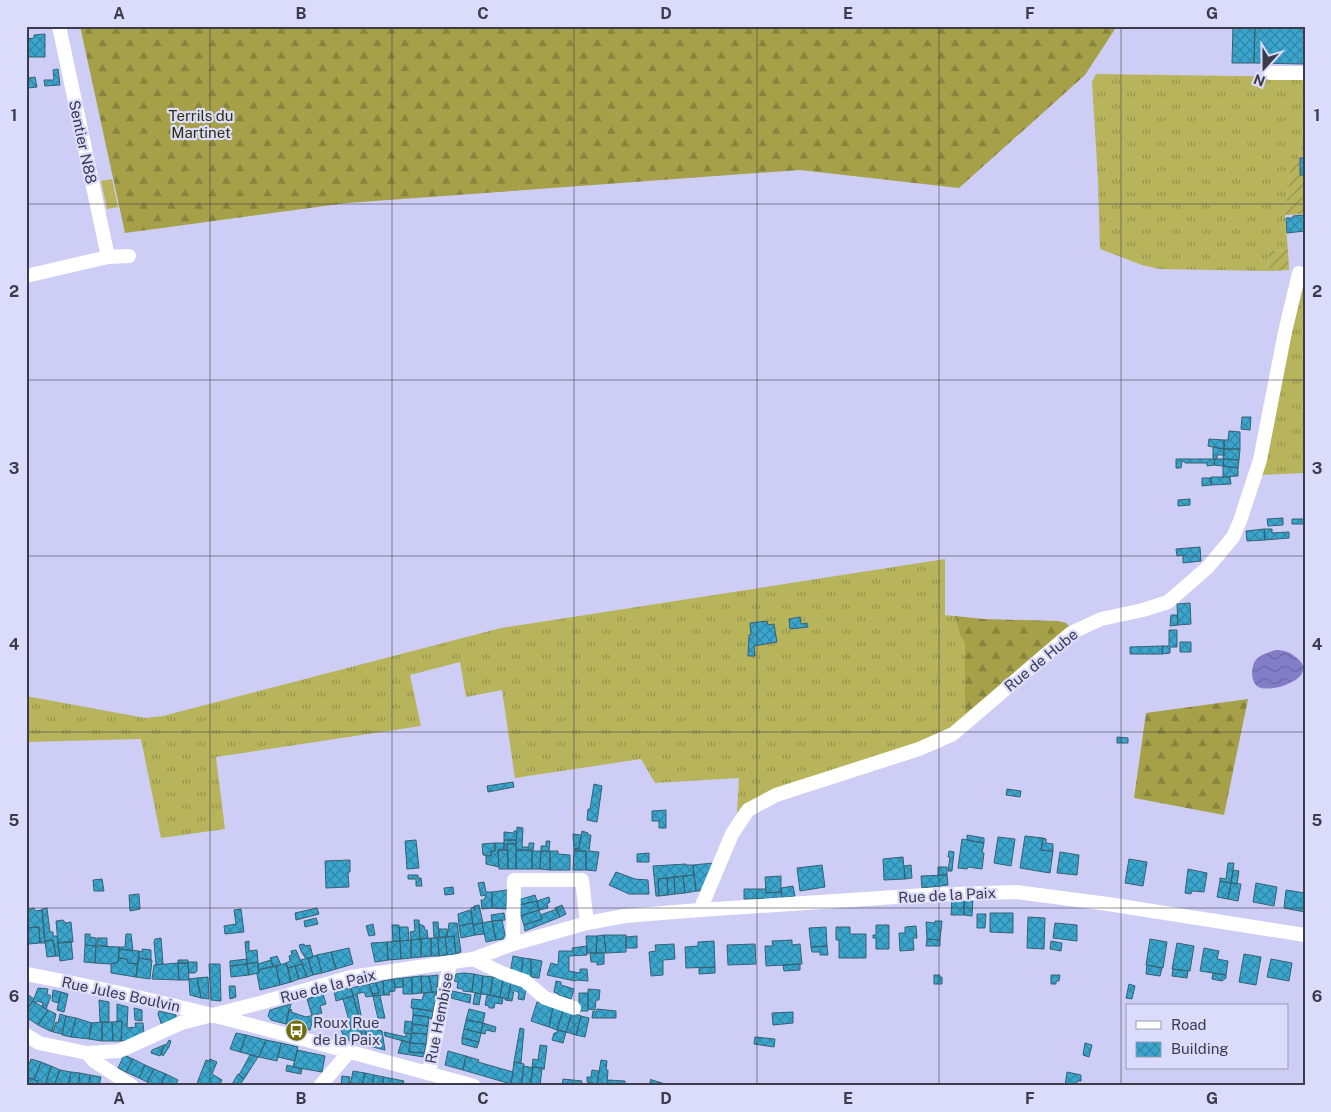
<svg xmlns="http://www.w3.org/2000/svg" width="1331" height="1112" font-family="'Public Sans',sans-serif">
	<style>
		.grass { fill: url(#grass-tufts) }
		.forest { fill: url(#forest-firs) }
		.park { fill: #b8b45c }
		.garden { fill: url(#garden-furrows) }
		.water { fill: url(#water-waves) }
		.building { fill: url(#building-cross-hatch); stroke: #366173 }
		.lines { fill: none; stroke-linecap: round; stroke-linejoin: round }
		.minor { stroke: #fff; stroke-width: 14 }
		.grid { fill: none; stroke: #3c3b4b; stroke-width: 1; stroke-opacity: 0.55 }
		.labels { text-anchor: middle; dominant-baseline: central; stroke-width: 4.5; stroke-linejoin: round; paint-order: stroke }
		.park-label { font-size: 15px; fill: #312f07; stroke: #dbdbfc }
		.street-label { font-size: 15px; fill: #3c3b4b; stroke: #dbdbfc }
		.poi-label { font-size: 15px; fill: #3c3b4b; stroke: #dbdbfc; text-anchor: start }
		.neatline { fill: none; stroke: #3c3b4b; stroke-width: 2 }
		.grid-label { font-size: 16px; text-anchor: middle; font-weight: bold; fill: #3c3b4b }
	</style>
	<defs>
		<pattern id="grass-tufts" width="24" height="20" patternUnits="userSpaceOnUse" patternTransform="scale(1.25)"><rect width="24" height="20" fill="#b8b45c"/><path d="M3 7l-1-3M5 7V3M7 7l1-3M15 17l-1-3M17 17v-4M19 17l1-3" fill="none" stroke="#97944e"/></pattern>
		<pattern id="forest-firs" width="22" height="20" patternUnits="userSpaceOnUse" patternTransform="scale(1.25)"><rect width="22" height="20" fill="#a6a148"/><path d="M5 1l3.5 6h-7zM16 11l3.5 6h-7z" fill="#88843e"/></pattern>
		<pattern id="garden-furrows" width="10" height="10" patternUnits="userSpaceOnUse" patternTransform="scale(1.25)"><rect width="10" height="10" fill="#b8b45c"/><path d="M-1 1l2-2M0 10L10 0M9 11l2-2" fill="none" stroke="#97944e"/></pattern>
		<pattern id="water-waves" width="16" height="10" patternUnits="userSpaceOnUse" patternTransform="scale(1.25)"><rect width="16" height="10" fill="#837dc8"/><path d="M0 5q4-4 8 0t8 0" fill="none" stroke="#6c68a4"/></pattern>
		<pattern id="building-cross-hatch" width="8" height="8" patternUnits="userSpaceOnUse" patternTransform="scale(1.25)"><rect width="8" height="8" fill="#3aa6ce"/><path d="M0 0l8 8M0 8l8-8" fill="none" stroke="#3288a9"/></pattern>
	</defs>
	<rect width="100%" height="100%" fill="#cecdf5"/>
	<path class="grass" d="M1096,74L1305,77V143H1301L1299,163H1291L1285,217L1288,250L1268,251L1269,271L1159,269L1142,265L1100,249L1098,180L1092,82Z
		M1305,277V473L1260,475L1271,419Z
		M945,559V615L955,616L960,635L965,644V719L944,734L746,803L737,813L739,778L655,783L641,759L515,778L502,690L466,697L460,662L410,675L421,726L216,757L225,829L161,838L141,739L26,742V696L145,718L163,716L501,628Z"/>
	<path class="forest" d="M80,26H1117L1085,75L959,188L800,170L347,203L125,233Z
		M955,616L984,619L1058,621L1066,623L1072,629L965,719V644L960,635Z
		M1248,699L1224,815L1134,798L1146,713Z"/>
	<path class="park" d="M112,179L118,207L107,209L101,181Z"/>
	<path class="garden" d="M1301,143H1305V214L1285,215L1291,163H1299Z
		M1288,250L1289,270L1269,271L1268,251Z"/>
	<path class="water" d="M1276,650C1284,650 1290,652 1297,658C1319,676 1277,692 1261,688C1251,686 1250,669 1255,661C1259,655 1269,652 1276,650Z"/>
	<path class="building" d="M1233,26H1255L1254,63H1232Z
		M1255,26H1305V64L1254,63Z
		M45,34V57H26V39L34,38V35Z
		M58,69L60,85L45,86L44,80H54L53,70Z
		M35,77L37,87L28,88L29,78Z
		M1300,158H1305V175H1300Z
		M1293,216L1305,215V231L1287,233L1286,218H1293Z
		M1242,417H1251L1250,430L1241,429Z
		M1229,431L1240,432V449H1224V440H1228Z
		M1209,439L1224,440V449L1208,446Z
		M1213,447L1224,449V455H1217V459H1213Z
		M1224,449H1240L1239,460L1223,459Z
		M1176,459H1215L1214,465L1207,466V463H1185V462L1182,461L1181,468H1176Z
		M1215,459H1224L1223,466L1214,465Z
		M1224,459L1239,460L1238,468L1223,466Z
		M1223,466L1238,468V476L1223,477Z
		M1211,477H1230L1231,484L1211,485Z
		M1202,478H1211V485L1202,486Z
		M1190,499V505L1178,506V500Z
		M1283,518V525L1268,526L1267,519Z
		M1292,519H1305V524H1292Z
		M1264,529L1265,540L1247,541L1246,531Z
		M1264,529H1272V533L1289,532V538L1265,540Z
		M1200,547L1201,561L1183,563V555L1177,556L1176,549Z
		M1190,603L1191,624L1178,625L1177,604Z
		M1171,615H1177L1178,625L1170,626Z
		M800,617L801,624L807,623L808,627L790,629L789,619Z
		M767,621L768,625L774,624L777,642L754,646L755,656H748L749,635H751L750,623Z
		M1169,630H1177V647H1170V653L1162,654L1163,646H1169Z
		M1180,642H1191V652H1180Z
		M1163,646L1162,654H1130V647Z
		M1117,737L1128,738V743H1117Z
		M513,782L514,787L488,792L487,786Z
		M594,784L602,786L597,822L587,820L588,809H590Z
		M1007,789L1021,791L1020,797L1006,795Z
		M666,810V828H659V821H652V811Z
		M517,827L523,828L522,847H529V843H534L533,851L516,850Z
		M514,831H517L516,840H504V832L514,833Z
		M582,831L588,833V835H591L589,851L599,852L596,871L586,870V851H574V849H579Z
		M573,834L581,835L579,849H574Z
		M967,835L984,838V843L967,840Z
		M1025,836L1043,838L1041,850L1053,851L1050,873L1020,868Z
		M998,837L1015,839L1011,866L994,863Z
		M1043,838L1046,839V843L1053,844V851L1041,850Z
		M962,839L984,843L982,853H984L982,869L968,867L967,869L958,868Z
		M416,840L419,868L407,869L405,841Z
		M504,840H516V844H507V850H504Z
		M546,841H550L549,851H541V846H546Z
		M495,843V851H491V856L483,855L482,844Z
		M495,843H504V850H498L499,867L486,864V856H491V851H495Z
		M507,844H516V869H508Z
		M498,850H508V869H499Z
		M516,850H532V869H516Z
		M532,851H541L540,869H532Z
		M541,851H550V870L540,869Z
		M550,851H558V854L570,855V870H550Z
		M574,851H586V870H573Z
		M949,851L954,852L952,871H948L950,857H948Z
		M1060,852L1079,855L1077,875L1057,873Z
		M649,853V862H637V854Z
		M903,857L905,879L884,880L883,859Z
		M1129,859L1147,862L1143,886L1125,883Z
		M350,860V872H348L349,887L326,888L325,861Z
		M713,863L701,891H696L693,865Z
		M1228,863H1234L1231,883L1220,881V878L1226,879Z
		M686,864V865H693L694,875L658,879L659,896H656L653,866Z
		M822,865L825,887L800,891L797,868Z
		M911,865L912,878L905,879L904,866Z
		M938,867H947V875H938Z
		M1188,869L1207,873L1204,892L1192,891L1191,894L1185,893Z
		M1233,870L1239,871L1237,884L1231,883Z
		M616,872L635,879L648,880L649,894H629L609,885Z
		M408,875H418V878H421L422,886H416V879H408Z
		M694,875L696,891L685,893L683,876Z
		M947,875L948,885L922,888L921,876Z
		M683,876L685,893L675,894L674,877Z
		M781,876V892L766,893L765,877Z
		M674,877L675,894L668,895L667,878Z
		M667,878L668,895L659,896L658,879Z
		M102,879L104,891H94L93,880Z
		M1220,881L1231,883L1228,899L1217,897Z
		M484,882L486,892H492V908L482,909L481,900H484L486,895L481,896L478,883Z
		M1231,883L1241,884L1238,901L1228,899Z
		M1256,883L1277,887L1274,906L1253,902Z
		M793,886L795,896L782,898L781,888Z
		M453,887L454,894L445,895L444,888Z
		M744,889H766V893L781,892L782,898L744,899Z
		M507,890L506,909L492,908V892Z
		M1286,890L1305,893V912L1284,908Z
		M139,894L140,909L130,911L129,895Z
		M535,895L537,901L519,905L518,900Z
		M549,897L550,902L547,904L548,908L539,910L537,901Z
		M952,897L964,898V915H951Z
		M964,898H973L972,916L964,915Z
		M537,901L539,910L521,916L519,905Z
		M479,905L483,923L473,925L471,908L474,907L475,911L474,906Z
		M562,905L566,914L560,917L555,908Z
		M34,908L35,911L42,910L45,943H40L39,927L27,928L26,910Z
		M47,908L50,932H53V936H57L60,956H56L53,940L45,941L42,909Z
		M317,908L319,914L296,920L295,913Z
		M241,909L244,932L225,934L224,926L236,924L234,910Z
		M557,909L560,917L525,931L524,925L542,919L540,915Z
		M470,910L473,923L459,926L458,914Z
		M539,910L542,919L524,925L521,916Z
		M504,913L505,920L492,921L491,915Z
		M990,913H1013V933L990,932Z
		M977,914H986L985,928H977Z
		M1028,917L1045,918L1044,949L1027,948Z
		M316,918L318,924L305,927L304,921Z
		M63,920L66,923L71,922L73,942L58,943L56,921Z
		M414,920H419L420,939L411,940L410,932L415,931Z
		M502,920L505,935L503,939L496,940L492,921Z
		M492,921L496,940L486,942L482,923Z
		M935,921H942L940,940L927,939L926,922L935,923Z
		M433,922H438L439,937L434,938Z
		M449,923H457L461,952L456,954L454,936L447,937Z
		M473,923L475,935L461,938L459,926Z
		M482,923L484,934L475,935L473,925Z
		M1055,923L1077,925V941L1053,938Z
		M373,924L375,935L369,936L366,926Z
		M419,924L424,926L425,930H427L428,938L420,939Z
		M392,925H399L400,941H393Z
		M876,925H889V949H876V938H873V935H876Z
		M916,926L917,938H913L914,950L900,951L899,933H905V927Z
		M39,927L40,943L29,944L27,928Z
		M399,927H408L409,940L400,941Z
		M826,927L827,946L811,947L809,928Z
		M836,927H850V934H866V958H839V940H836Z
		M439,929H447V937H439Z
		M85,934H90V937L96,938V946L85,945Z
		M126,934H131L133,951L119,949V947H125Z
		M604,935H626V952L606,953Z
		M604,935L606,953H596L597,936Z
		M454,936L456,954L447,955L445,937Z
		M586,936H597L596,953H587Z
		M637,936V948H626V937Z
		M445,937L447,955L439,956L438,938Z
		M97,938H107V946L97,945Z
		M161,938L163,964L156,965L154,942L155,939Z
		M431,938H438L439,956H431Z
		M431,938V956L421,957V939Z
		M421,939V957L411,958V940Z
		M927,939L940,940V946H926Z
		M1150,939L1167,942L1163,968L1146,965Z
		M53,940L56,956L47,957L45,941Z
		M411,940V958L401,959L400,941Z
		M792,940V945L800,944L802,964L766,966L765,946H773L772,941Z
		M71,941L73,959L60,961L58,943Z
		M249,941V951L257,950L258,962L247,964L245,942Z
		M400,941L401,959L388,960L387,942Z
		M714,941L715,967L686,968L685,947L698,946V942Z
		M1051,941L1062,943L1061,951L1050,949Z
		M387,942L388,960L375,962L371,943Z
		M1177,943L1194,946L1190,971L1172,969Z
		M304,944L305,946L310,945L313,957L306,959L301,951L299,945Z
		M674,944L675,959L663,960V975L651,976L649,952L656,951L655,945Z
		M755,944L756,964L728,965L727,945Z
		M85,945L96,946L95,963L84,962Z
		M96,946L119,947L118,962L111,964L95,963Z
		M587,946V955L569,956V971L580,973V969H587L588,981L577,980L575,981L547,975L551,963L558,965L559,951H573L572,948Z
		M827,946L828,955H820V952H812L811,947Z
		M349,948L353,964L336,969L331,952Z
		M1204,948L1219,951L1217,959L1228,961L1226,975L1200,971Z
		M119,949L139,951L138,964L128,963L127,959L119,958Z
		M142,949L151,950V960L139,958V951L143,952Z
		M296,950L302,964L288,968L286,963L290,961L289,956L292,955L291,951Z
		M331,952L336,969L322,973L317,955Z
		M590,953H604V964L597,965V962H591Z
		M1244,954L1261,957L1256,985L1239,982Z
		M317,955L322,973L313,975L308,958Z
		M277,956L281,965L273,967L270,958Z
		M513,956L523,958L521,975L510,973Z
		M119,958L127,959L128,963L138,964L136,977L111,973V964L118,962Z
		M138,958L152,960L150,979L136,977Z
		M308,958L313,975L307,977L301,960Z
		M523,958L531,959V977L521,975Z
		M247,959V964L230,966V961Z
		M531,959L542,961L539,978L531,977Z
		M1271,959L1292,963L1289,981L1267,977Z
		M178,960H188V962H197V971L195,973H189L188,963H178Z
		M271,960L273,966L258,970V964Z
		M258,962L259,973L249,975L247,964Z
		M178,963L179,980L152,979L154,965Z
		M178,963H188L189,980H179Z
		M286,963L291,982L280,985L276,966Z
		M209,964H220L221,1001L211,1000Z
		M247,964L249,975L231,977L230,966Z
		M302,964L307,977L299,979L295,966Z
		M800,964V970L784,971L783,965Z
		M1147,965L1162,968L1160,976L1146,974Z
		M276,966L280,985L260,990L257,974L259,973L258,970Z
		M295,966L299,979L291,982L288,968Z
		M715,967V973L699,974V968Z
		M1173,969L1188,971L1187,978L1172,976Z
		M464,973L474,974L472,992L463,991V989L457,988L458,982L454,981L456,974Z
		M1213,973L1226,975V978L1222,981L1212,979Z
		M474,974L483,976L481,994L472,992Z
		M438,975L437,992H432L429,976Z
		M934,975H940L939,977H942V984H934Z
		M1051,975H1060L1059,981H1056V984H1051Z
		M421,976H429L432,992L422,993Z
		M421,976L422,993L412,994V977Z
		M483,976L493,977L490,995L481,994Z
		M208,977L209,999L201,998L197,978Z
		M412,977V994H403V978Z
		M493,977L503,979L500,997L490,995Z
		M197,978L201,998L190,995L189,979Z
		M403,978V987L395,988L394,979Z
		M394,979L395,991L389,992L390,995H384L383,981Z
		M503,979L511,981L508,999L500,997Z
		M383,981L384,995L373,996L372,994L379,993L376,983Z
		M556,981L561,982V985L574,989L571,999L558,995L559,994L554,992Z
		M511,982L526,989L524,1000L518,999L519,993L514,990L512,1001L505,1000V998L508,999Z
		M376,983L379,993L372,994L369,984Z
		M369,984L373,996L366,997L364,992L357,994L364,1031L366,1032L365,1045L362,1044L361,1025L351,988Z
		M1129,984L1135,986L1132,999L1126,998Z
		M229,986H235L236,997L230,999Z
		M38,988L48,989L47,994L51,996L46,1009L42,1007L43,1003L37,1001L36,1003L33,1001Z
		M351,988L353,996L336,1001L334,991Z
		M588,989L600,990L599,1000H596L595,1010L588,1009Z
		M53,990L61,992L58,1003L52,1001Z
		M452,991L471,995L470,1003L451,998Z
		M61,992L68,994L64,1012L57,1010Z
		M437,992L433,1011L411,1008L412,999L422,1000L424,993Z
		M26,993L34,999L26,1011Z
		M475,993L481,994L479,1005L473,1004Z
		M579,993H588V1011H579Z
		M323,994L326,1004L320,1006L322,1013L312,1016L307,999Z
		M380,995L382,1005L385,1018H378L375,1006L373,996Z
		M487,995L503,998L502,1004L495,1003L494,1008H489V1006L485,1005Z
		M353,996L361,1025L362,1044L345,1039L340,1028H351L343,999Z
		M99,1000L109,1002V1022H100Z
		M33,1001L48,1010L38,1025L26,1017V1011Z
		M537,1002L553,1007L549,1027L531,1021Z
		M117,1004L128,1007L127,1028L136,1027L135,1023H143L144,1033L130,1040L121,1041L122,1021H117Z
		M291,1004L286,1024L271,1020L268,1016L270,1010Z
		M553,1007L563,1010L557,1030L549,1027Z
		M134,1008L142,1010V1021L135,1020Z
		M413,1008L433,1011L432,1019L429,1018V1017L413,1015Z
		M289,1009L292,1010L291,1012L306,1017L314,1015L310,1030L286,1024Z
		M469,1009L485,1013L483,1023L466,1020Z
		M597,1009L616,1011V1018H592L593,1011L596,1012Z
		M48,1010L56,1014L52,1032L38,1025Z
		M563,1010L572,1013L566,1032L557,1030Z
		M159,1011L176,1015V1021L162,1026L158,1014Z
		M793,1012V1023L773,1025L772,1013Z
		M572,1013L581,1016L576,1035L566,1032Z
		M60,1014L66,1016L62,1034L53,1032L56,1022L58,1023Z
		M413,1015L429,1017L428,1026L412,1024Z
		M66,1016L76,1018L71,1037L62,1035Z
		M581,1016L589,1018L585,1037L576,1035Z
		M76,1018L92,1023L89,1039L71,1037Z
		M466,1020L483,1023L481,1033L464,1029Z
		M122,1021L121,1041H113L112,1022Z
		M405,1021L412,1022L411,1034L404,1033Z
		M102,1022H112L113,1041H102Z
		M102,1022V1041L89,1039L91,1023Z
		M483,1023L496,1027L495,1032L486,1030L485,1034L481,1033Z
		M413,1024L428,1026L427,1034L412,1033Z
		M366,1027L382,1031L385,1050L365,1045Z
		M520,1028L524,1029L521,1063L514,1062Z
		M464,1029L481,1033L479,1042L462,1038Z
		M558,1030L566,1032L563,1043L552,1040L554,1033H556Z
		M384,1032L406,1037V1033L411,1034L410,1043L385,1036Z
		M236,1033L246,1035L240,1052L230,1049Z
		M412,1033L427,1034L426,1044L410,1043Z
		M246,1035L266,1040L259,1057L240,1052Z
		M755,1037L775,1039L774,1047L754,1044Z
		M462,1038L479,1042L477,1048L462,1044Z
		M169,1040L171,1041L169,1047L163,1056L161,1054L164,1045L167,1044Z
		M266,1040L281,1043L277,1061L259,1057Z
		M402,1040L410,1043L409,1052L424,1053V1057L398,1053Z
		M281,1043L298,1047L295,1061L278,1057Z
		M410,1043L426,1044L424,1053L409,1052Z
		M1085,1043L1092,1045L1089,1057L1083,1055Z
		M164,1045L160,1056L151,1053L152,1050Z
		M540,1045L547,1046L544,1070L542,1068L532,1067L533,1059L538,1060Z
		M297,1050L325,1056L322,1072L293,1067Z
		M448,1051L466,1056L463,1070L445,1065Z
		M124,1055L133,1059L126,1072L118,1068Z
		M250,1055L258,1057L244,1079L239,1075Z
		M466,1056L479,1060L478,1062L513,1072L511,1084L463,1070Z
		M31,1059L41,1062L34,1080L26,1077V1072Z
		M133,1059L145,1065L139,1078L126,1072Z
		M210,1059L217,1062L212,1074L222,1080L219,1086H196L206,1060L209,1061Z
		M601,1060L607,1061L606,1070H608L607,1085L597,1084Z
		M41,1062L51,1066L45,1086H36L38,1081L34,1080Z
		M514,1062L524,1064L521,1086L511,1084Z
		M145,1065L154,1069L147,1082L139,1078Z
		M287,1065L302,1069L301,1074L286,1071Z
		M51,1066L60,1070L54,1086H45Z
		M524,1066L533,1068L530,1086H521Z
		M533,1067L542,1068L540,1086H530Z
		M154,1069L166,1074L160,1086H155L147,1082Z
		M60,1070L71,1072L68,1086H54Z
		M592,1070L599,1071L597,1084L587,1082V1077H591Z
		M353,1071L365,1073L362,1086H350Z
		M71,1072L80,1073L78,1086H68Z
		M1067,1072L1081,1075V1081H1077L1076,1086H1065Z
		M80,1073L90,1075L89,1086H78Z
		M365,1073L374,1075L372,1086H362Z
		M166,1074L178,1080L175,1086H160Z
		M238,1074L244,1079L239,1086H234L232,1084Z
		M90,1075L101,1077L99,1086H89Z
		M374,1075L384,1077L382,1086H372Z
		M342,1076L350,1077L349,1086H341Z
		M27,1077L38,1081L36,1086H26Z
		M384,1077L404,1081L402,1086H382Z
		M563,1079L582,1081L581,1086H562Z
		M651,1079L652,1080L672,1086H649Z
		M608,1080L625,1081V1086L607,1085Z"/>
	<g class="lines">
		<path class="minor" d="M59,26L108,257
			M1270,73H1305
			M26,276L108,257L129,256
			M700,910L732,834L748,810L776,795L919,749L953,734L1071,633L1101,619L1143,610L1168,602L1208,567L1233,537L1240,521L1260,460L1285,332L1299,273
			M513,944L514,880H582L587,923
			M473,959L502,973L525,981L545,998L574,1008
			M26,974C178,1002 325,1045 474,1086
			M26,1035L39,1043L87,1053L119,1051L181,1023L260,1003L351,977L473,959L513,944L587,923L625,916L700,910L926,895L1016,892L1108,904L1305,935
			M87,1053L94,1061L132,1086
			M429,1073L450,963
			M320,1086L349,1052"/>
	</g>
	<path class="grid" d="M210,26V1086M392,26V1086M574,26V1086M757,26V1086M939,26V1086M1121,26V1086M26,204H1305M26,380H1305M26,556H1305M26,732H1305M26,908H1305"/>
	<defs>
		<symbol id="bus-disc" viewBox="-11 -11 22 22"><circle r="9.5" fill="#726d0c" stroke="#dbdbfc"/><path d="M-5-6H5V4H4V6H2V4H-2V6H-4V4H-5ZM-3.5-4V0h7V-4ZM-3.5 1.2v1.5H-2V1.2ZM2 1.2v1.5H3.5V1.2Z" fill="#fff"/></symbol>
	</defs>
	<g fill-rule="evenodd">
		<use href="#bus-disc" x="284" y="1018" width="25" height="25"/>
	</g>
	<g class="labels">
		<g class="park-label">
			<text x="201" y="115">Terrils du<tspan x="201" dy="17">Martinet</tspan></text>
		</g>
		<g class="street-label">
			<text transform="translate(83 142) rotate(78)">Sentier N88</text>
			<text transform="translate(1041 660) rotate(-39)">Rue de Hube</text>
			<text transform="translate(947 895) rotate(-3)">Rue de la Paix</text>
			<text transform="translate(328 986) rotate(-14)">Rue de la Paix</text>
			<text transform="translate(121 994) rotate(12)">Rue Jules Boulvin</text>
			<text transform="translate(439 1018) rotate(-79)">Rue Hembise</text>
		</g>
		<g class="poi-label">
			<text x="313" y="1022">Roux Rue<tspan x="313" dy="17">de la Paix</tspan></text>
		</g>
	</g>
	<rect width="1331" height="1112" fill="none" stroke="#dbdbfc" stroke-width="55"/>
	<rect x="1126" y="1004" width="162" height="65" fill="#dbdbfc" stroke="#9b9bb5"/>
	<rect x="1136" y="1021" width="25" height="8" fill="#ffffff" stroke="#9b9bb5"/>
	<text x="1171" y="1030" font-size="15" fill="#3c3b4b">Road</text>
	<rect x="1136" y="1042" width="25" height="15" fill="url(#building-cross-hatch)" stroke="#9b9bb5"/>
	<text x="1171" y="1054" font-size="15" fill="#3c3b4b">Building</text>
	<g transform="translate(1264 68) rotate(201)" stroke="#dbdbfc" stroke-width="4" paint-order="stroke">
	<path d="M0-4L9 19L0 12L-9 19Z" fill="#3c3b4b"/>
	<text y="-8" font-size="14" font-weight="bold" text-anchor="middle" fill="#3c3b4b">N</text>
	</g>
	<rect x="28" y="28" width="1276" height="1056" class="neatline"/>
	<g class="grid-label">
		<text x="119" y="19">A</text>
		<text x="301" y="19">B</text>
		<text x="483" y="19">C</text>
		<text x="666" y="19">D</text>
		<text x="848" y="19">E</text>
		<text x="1030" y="19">F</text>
		<text x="1212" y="19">G</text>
		<text x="14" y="121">1</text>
		<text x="1317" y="121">1</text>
		<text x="14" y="297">2</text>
		<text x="1317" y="297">2</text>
		<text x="14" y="474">3</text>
		<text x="1317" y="474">3</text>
		<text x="14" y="650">4</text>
		<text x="1317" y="650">4</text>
		<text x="14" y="826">5</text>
		<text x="1317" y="826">5</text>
		<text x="14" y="1002">6</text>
		<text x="1317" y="1002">6</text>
		<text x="119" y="1104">A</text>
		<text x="301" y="1104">B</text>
		<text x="483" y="1104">C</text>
		<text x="666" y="1104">D</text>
		<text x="848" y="1104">E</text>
		<text x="1030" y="1104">F</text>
		<text x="1212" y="1104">G</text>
	</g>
</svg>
